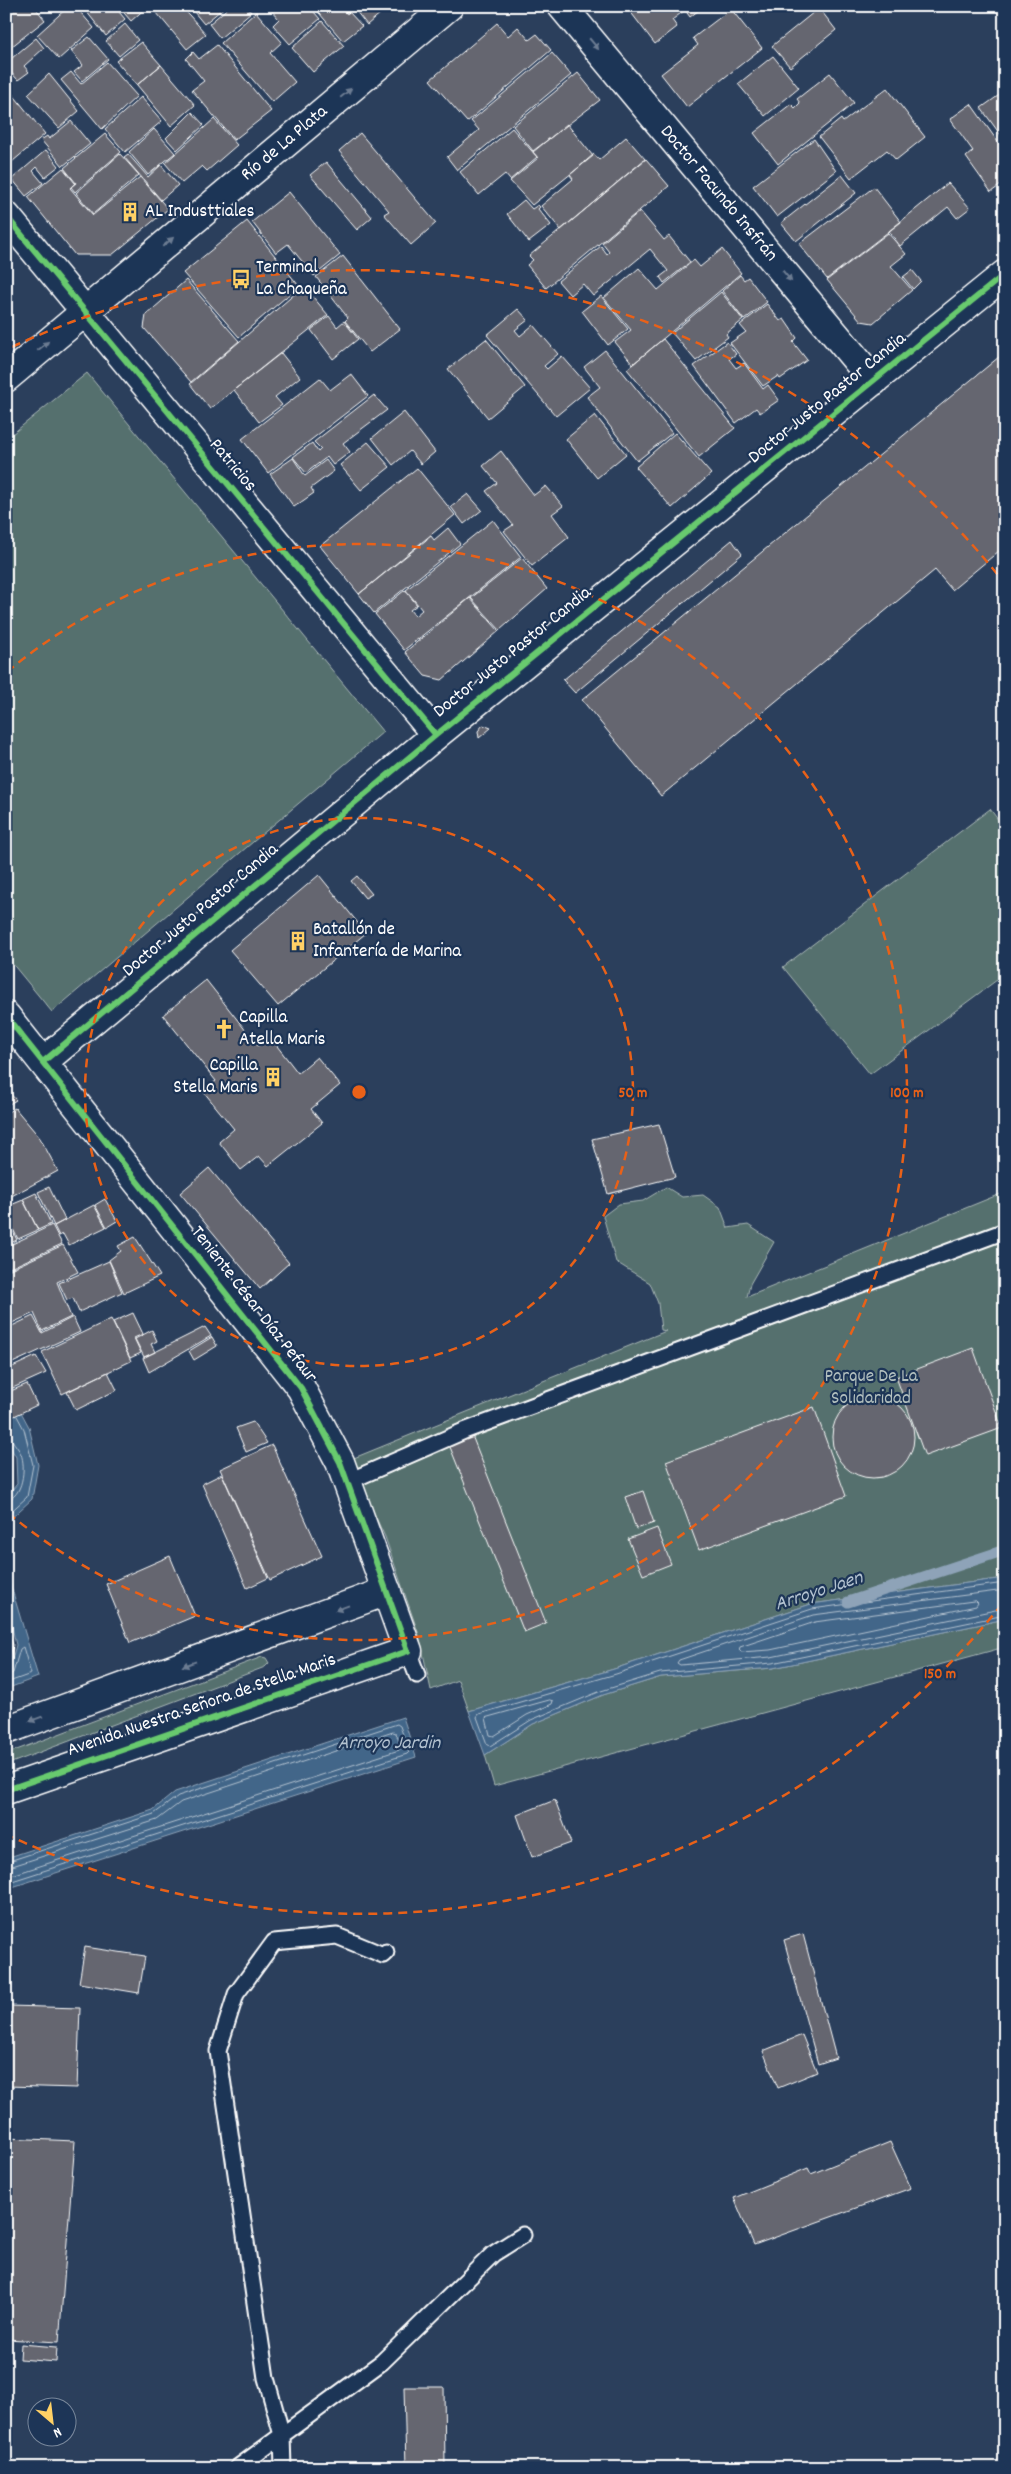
<svg xmlns="http://www.w3.org/2000/svg" width="1011" height="2474" font-family="Dekko,sans-serif">
	<style>
		.green { fill: #54706e; stroke: #aab8b6 }
		.water { fill: #426689; stroke: #8ea3b8 }
		.lines { fill: none; stroke-linecap: round; stroke-linejoin: round }
		.shore { stroke: #b3c2d0; stroke-width: 1 }
		.stream { stroke: #8ea3b8; stroke-width: 11 }
		.building { fill: #65666f; stroke: #fff }
		.lane-casing { stroke: #fff; stroke-width: 19 }
		.street-casing { stroke: #fff; stroke-width: 31 }
		.secondary-casing { stroke: #fff; stroke-width: 31 }
		.lane { stroke: #1d3557; stroke-width: 15 }
		.street { stroke: #1d3557; stroke-width: 28 }
		.secondary { stroke: #1d3557; stroke-width: 28 }
		.cycleway-casing { stroke: #1d3557; stroke-width: 9 }
		.cycleway { stroke: #67ca6e; stroke-width: 6 }
		.oneway { fill: #6c7c92 }
		.ring { fill: none; stroke: #e96118; stroke-width: 2.5; stroke-dasharray: 9 6 }
		.labels { text-anchor: middle; dominant-baseline: central; stroke-width: 4.5; stroke-linejoin: round; paint-order: stroke }
		.street-label { font-size: 19px; fill: #fff; stroke: #1d3557 }
		.poi-label { font-size: 19px; fill: #fff; stroke: #1d3557; text-anchor: start }
		.park-label { font-size: 19px; fill: #b2bfbe; stroke: #1d3557 }
		.water-label { font-size: 20px; font-style: italic; fill: #b3c2d0; stroke: #1d3557 }
		.centre { fill: #e96118; stroke: #1d3557; stroke-width: 2.5 }
		.ring-label { font-size: 15px; text-anchor: middle; font-weight: bold; fill: #e96118; stroke: #1d3557; stroke-width: 4.5; stroke-linejoin: round; paint-order: stroke }
	</style>
	<rect width="100%" height="100%" fill="#2b3f5c"/>
	<filter id="ink" filterUnits="userSpaceOnUse"><feTurbulence type="fractalNoise" baseFrequency=".02" numOctaves="2"/><feDisplacementMap in="SourceGraphic" scale="10" xChannelSelector="R" yChannelSelector="G"/><feConvolveMatrix kernelMatrix="1 2 1 2 8 2 1 2 1" color-interpolation-filters="sRGB"/></filter>
	<g filter="url(#ink)">
		<path class="green" d="M87,373L383,732L52,1012L6,956V439Z
			M990,809L1005,829V974L870,1074L783,967Z
			M666,1187L682,1197L703,1195L720,1207L728,1228L748,1225L774,1242L750,1284L747,1297L1005,1192V1578L811,1604L614,1669L469,1711L458,1680L431,1690L419,1635L385,1537L349,1460L666,1331L661,1330L658,1303L650,1283L616,1262L603,1216L619,1204L643,1201Z
			M1005,1619V1647L494,1786L485,1755L533,1724L603,1695L661,1677L773,1668Z
			M262,1657L266,1658L269,1663L265,1667L6,1765V1754Z"/>
		<path class="water" d="M6,1384L29,1427L38,1465L32,1499L6,1523V1497L17,1484L16,1457L6,1440Z
			M6,1569L38,1677L6,1689V1680L16,1645L6,1600Z
			M1005,1578V1619L773,1668L661,1677L603,1695L533,1724L485,1755L469,1711L614,1669L811,1604Z
			M403,1717L416,1757L6,1889V1858L153,1810L175,1792Z"/>
		<g class="lines">
			<path class="shore" d="M6,1438L12,1440C15,1445 19,1449 21,1454C26,1467 23,1498 6,1500
				M6,1516L27,1497L33,1465L24,1429L17,1416
				M1005,1583L812,1609L616,1674L479,1714L477,1717L487,1744L490,1746L531,1720L601,1691L660,1673L772,1663L1005,1615
				M1005,1590L813,1615L679,1660L677,1663L680,1665L771,1657L1005,1608
				M976,1601L978,1603L976,1606L770,1650L741,1652L739,1650L740,1647L815,1622Z
				M6,1676L13,1673L20,1649L23,1647L31,1674L6,1683
				M550,1700L553,1701L552,1704L527,1715L494,1736L490,1735L486,1718Z
				M6,1862L154,1814L178,1796L397,1724L400,1726L409,1752L407,1754L6,1883
				M6,1868L157,1820L181,1802L393,1732L396,1733L401,1747L399,1750L6,1877"/>
			<path class="stream" d="M848,1602L1005,1550"/>
		</g>
		<path class="building" d="M8,6H34L45,20L11,47L6,42V8Z
			M69,6H75L94,28L59,59L37,35Z
			M82,6H114L125,19L106,36Z
			M118,6H148L131,21Z
			M151,6H181L206,34L187,49Z
			M189,6H226L204,24Z
			M230,6H246L251,12L220,38L209,24Z
			M273,6H309L320,19L290,44L273,25L279,19L270,9Z
			M313,6H341L347,14L349,12L362,26L343,41Z
			M352,6H377L382,12L367,25Z
			M626,6H704L690,17L685,10L672,20L677,27L655,44Z
			M819,8L836,30L790,67L772,46Z
			M731,9L762,48L687,107L661,74L698,45L693,38Z
			M256,12L282,42L270,53L295,82L272,102L221,43Z
			M322,21L344,46L313,72L292,48Z
			M497,23L508,36L518,27L529,40L537,34L551,50L467,122L430,80Z
			M125,24L138,40L119,56L106,41Z
			M89,37L108,59L82,81L74,72L83,65L71,51Z
			M36,38L44,48L24,66L29,72L18,80L6,67V63Z
			M141,42L161,65L137,85L116,61Z
			M217,45L271,111L234,140L192,90L204,81L186,59L193,52L199,59Z
			M552,53L571,75L457,170L447,157L479,130L471,121Z
			M773,56L799,88L765,116L738,84Z
			M107,62L137,96L102,129L61,80L71,72L81,84Z
			M161,65L195,105L171,126L137,85Z
			M578,73L600,100L533,151L513,126Z
			M830,73L854,103L778,164L754,133L791,104L795,108L800,103L797,99Z
			M49,74L79,111L59,128L28,94Z
			M7,87L45,134L6,167V88Z
			M887,88L925,137L896,160L887,150L851,178L819,137L841,119L843,122Z
			M1005,91V141L981,108Z
			M141,97L162,121L125,152L105,129Z
			M971,104L1005,152V182L991,192L966,157L973,151L950,119Z
			M192,112L204,125L177,150L166,138Z
			M214,119L237,145L207,171L202,166L182,183L165,163Z
			M71,121L90,144L63,166L41,140L47,136L49,139Z
			M567,124L593,156L532,205L510,181L538,158L533,152Z
			M512,128L537,157L510,180L505,174L479,195L460,172Z
			M154,129L175,153L148,175L129,152Z
			M360,133L436,223L411,245L384,214L389,211L339,151Z
			M105,134L121,152L75,192L71,187L76,183L64,168Z
			M626,137L645,159L561,230L541,206L573,179L570,175L594,154L599,160Z
			M814,139L836,171L777,217L753,186Z
			M46,150L59,166L45,177L37,167L33,171L43,183L26,196L12,179Z
			M120,154L139,175L93,214L76,193Z
			M128,154L148,177L161,165L178,185L161,200L124,157Z
			M646,159L669,186L546,288L527,265L533,260L529,256Z
			M326,162L372,217L357,230L310,175Z
			M63,168L75,183L70,188L93,215L140,177L168,209L112,255H75L28,197Z
			M842,175L856,193L796,241L781,223Z
			M948,183L970,208L957,218L948,207L900,246L889,231Z
			M874,187L901,222L827,279L799,244Z
			M289,192L340,255L314,276L288,244L276,253L252,222Z
			M524,200L532,209L538,205L540,207L538,209L551,225L529,242L507,214Z
			M640,211L664,240L669,236L690,262L664,283L660,277L668,271L650,249L593,296L583,284L570,295L558,281L601,246L607,254L609,252L602,243Z
			M247,221L299,286L239,337L183,273Z
			M888,233L906,254L891,266L912,290L873,323L861,321L827,280Z
			M722,249L741,273L633,364L615,342L631,330L604,298L639,268L658,290L694,260L700,267Z
			M343,256L400,329L370,352L345,321L348,318L316,277Z
			M912,270L921,281L913,289L903,277Z
			M740,275L744,280L748,277L767,302L744,320L722,291Z
			M186,280L239,341L191,382L144,328L146,315Z
			M304,286L328,315L210,409L190,384Z
			M721,292L743,320L726,334L728,337L696,361L672,333Z
			M6,295L10,299L9,316L6,319Z
			M601,296L628,329L608,345L582,311Z
			M767,304L780,321L784,319L797,338L793,342L807,360L780,379L778,376L763,386L730,343L746,332L740,325Z
			M518,309L528,320L515,330L520,336L533,325L558,354L544,366L547,369L562,356L590,388L556,416L487,335Z
			M329,316L337,327L344,321L358,339L333,359L311,330Z
			M486,339L525,387L488,418L448,369Z
			M663,339L735,428L699,457L627,369Z
			M727,342L736,354L729,359L736,368L744,363L763,389L768,385L779,400L760,413L756,408L736,423L694,366Z
			M605,350L672,433L637,461L587,397L600,387L584,367Z
			M1005,352V546L952,590L935,570L661,796L582,700Z
			M281,353L300,377L275,397L282,405L259,422L234,390Z
			M351,374L368,396L268,473L242,439L320,378L330,390Z
			M374,395L387,410L343,443L350,452L333,465L327,457L306,473L293,457L312,443L318,452L321,449L314,442Z
			M404,412L435,452L421,464L410,451L393,465L372,438Z
			M595,415L626,454L597,478L566,439Z
			M675,433L711,474L672,508L636,467Z
			M368,442L390,467L361,490L340,465Z
			M501,451L534,495L546,486L563,506L552,514L569,537L532,566L504,531L513,525L486,491L497,483L483,466Z
			M293,458L305,476L326,460L334,471L311,488L314,493L294,507L270,474Z
			M417,468L455,515L359,594L320,546Z
			M468,494L482,510L464,524L451,507Z
			M493,520L521,557L404,650L375,614L405,590L417,605L410,610L415,616L422,610L406,590Z
			M448,528L460,544L374,613L359,594L431,536L434,540Z
			M732,540L742,554L575,693L563,680Z
			M522,558L547,589L500,630L471,598Z
			M470,598L499,631L442,680L425,676L405,652Z
			M483,725L491,728L479,738L478,731Z
			M319,875L366,933L278,1006L230,950Z
			M357,876L372,894L365,898L351,881Z
			M206,980L258,1046L270,1037L298,1073L317,1057L340,1085L311,1109L322,1123L268,1166L259,1156L241,1170L219,1142L234,1129L203,1091L216,1081L163,1015Z
			M6,1089L16,1100L6,1106Z
			M15,1108L40,1138L58,1171L6,1199V1113Z
			M659,1124L675,1177L608,1194L592,1139Z
			M209,1168L289,1263L260,1289L180,1193Z
			M49,1187L65,1220L54,1226L38,1192Z
			M36,1193L51,1224L38,1230L23,1199Z
			M105,1199L117,1221L107,1227L95,1205Z
			M23,1200L38,1230L18,1239L6,1215V1207Z
			M94,1205L106,1227L69,1245L63,1234L59,1236L54,1226Z
			M6,1217L17,1240L6,1245Z
			M52,1225L62,1244L10,1268L6,1258V1247Z
			M135,1237L160,1276L124,1293L109,1260L121,1251L118,1246Z
			M63,1245L78,1272L57,1282L71,1317L42,1331L34,1313L12,1323L6,1308V1271Z
			M109,1261L122,1292L79,1312L73,1298L67,1300L59,1283Z
			M6,1313L12,1326L33,1316L42,1333L73,1317L80,1332L6,1366Z
			M133,1313L143,1334L134,1338L141,1353L130,1358L113,1322Z
			M111,1319L131,1361L62,1394L42,1352Z
			M205,1327L211,1336L149,1372L143,1358Z
			M152,1330L157,1341L151,1344L155,1352L144,1357L135,1339Z
			M212,1337L217,1346L194,1360L189,1351Z
			M973,1348L1002,1428L925,1456L896,1377Z
			M36,1356L46,1373L6,1391V1370Z
			M108,1372L117,1390L76,1410L67,1392Z
			M27,1384L37,1405L8,1419L6,1393Z
			M832 1437a41 41 0 1 1 82 0a41 41 0 1 1-82 0Z
			M814,1407L846,1496L699,1550L666,1461Z
			M253,1422L267,1443L246,1452L236,1428Z
			M467,1423L546,1623L524,1632L444,1432Z
			M272,1445L322,1556L270,1580L220,1469Z
			M222,1474L268,1578L247,1588L202,1484Z
			M643,1491L654,1523L636,1529L625,1497Z
			M657,1528L671,1564L643,1575L628,1539Z
			M170,1556L195,1616L130,1643L106,1584Z
			M6,1625L13,1645L6,1672Z
			M555,1800L571,1843L532,1857L517,1815Z
			M803,1934L836,2058L818,2064L784,1940Z
			M85,1947L145,1956L139,1993L79,1983Z
			M9,2006L80,2008L77,2088L7,2086Z
			M802,2035L817,2072L778,2088L763,2051Z
			M6,2138L75,2141L59,2342L6,2339Z
			M890,2142L911,2188L754,2245L734,2198L808,2168L811,2174Z
			M21,2344L57,2347L56,2362L20,2359Z
			M404,2387H444L445,2468H406Z"/>
		<g class="lines">
			<defs>
				<path id="lane" d="M347,1482L464,1431L1005,1231
					M408,1651L417,1675
					M237,2468L382,2362L493,2254L523,2235
					M283,2468L282,2435L266,2378L218,2051L236,1994L274,1942L337,1936L383,1955L386,1952"/>
				<path id="street" d="M562,6L874,381
					M6,216L436,735
					M44,1061L436,735L1005,274"/>
				<path id="secondary" d="M6,378L449,6
					M6,1016L301,1388L340,1462L408,1651L6,1790
					M6,1730L387,1591"/>
			</defs>
			<use href="#lane" class="lane-casing"/>
			<use href="#street" class="street-casing"/>
			<use href="#secondary" class="secondary-casing"/>
			<use href="#lane" class="lane"/>
			<use href="#street" class="street"/>
			<use href="#secondary" class="secondary"/>
			<defs>
				<path id="cycleway" d="M6,216L436,735
					M6,1016L301,1388L340,1462L408,1651L6,1790
					M44,1061L436,735L1005,274"/>
			</defs>
			<use href="#cycleway" class="cycleway-casing"/>
			<use href="#cycleway" class="cycleway"/>
		</g>
		<defs><path id="oneway-solid" d="M-6-.8H1V-3.2L6.5 0L1 3.2V.8H-6Z" transform="scale(1.25)"/></defs>
		<g class="oneway">
			<use href="#oneway-solid" transform="translate(594 44) rotate(50)"/>
			<use href="#oneway-solid" transform="translate(346 93) rotate(-40)"/>
			<use href="#oneway-solid" transform="translate(168 242) rotate(-40)"/>
			<use href="#oneway-solid" transform="translate(787 276) rotate(50)"/>
			<use href="#oneway-solid" transform="translate(43 346) rotate(-40)"/>
			<use href="#oneway-solid" transform="translate(342 1608) rotate(160)"/>
			<use href="#oneway-solid" transform="translate(189 1664) rotate(160)"/>
			<use href="#oneway-solid" transform="translate(36 1719) rotate(160)"/>
		</g>
	</g>
	<g class="ring">
		<circle cx="359" cy="1092" r="274"/>
		<path d="M7 672A548 548 0 1 1 7 1512"/>
		<path d="M1002 1604A822 822 0 0 1 12 1837M12 347A822 822 0 0 1 1002 580"/>
	</g>
	<defs>
		<symbol id="building-bare" viewBox="-9 -9 18 18"><path d="M-4-6H4V6H1V3H-1V6H-4ZM-2.5-4.3h1.7v1.8h-1.7ZM.8-4.3h1.7v1.8H.8ZM-2.5-1h1.7V.8h-1.7ZM.8-1h1.7V.8H.8Z" fill="#ffd166" stroke="#1d3557" stroke-width="2.5" paint-order="stroke"/></symbol>
		<symbol id="bus-bare" viewBox="-9 -9 18 18"><path d="M-5-6H5V4H4V6H2V4H-2V6H-4V4H-5ZM-3.5-4V0h7V-4ZM-3.5 1.2v1.5H-2V1.2ZM2 1.2v1.5H3.5V1.2Z" fill="#ffd166" stroke="#1d3557" stroke-width="2.5" paint-order="stroke"/></symbol>
		<symbol id="church-bare" viewBox="-9 -9 18 18"><path d="M-1.2-6h2.4v3.5h3.3v2.4h-3.3V6h-2.4V-.1h-3.3v-2.4h3.3Z" fill="#ffd166" stroke="#1d3557" stroke-width="2.5" paint-order="stroke"/></symbol>
	</defs>
	<g fill-rule="evenodd">
		<use href="#building-bare" x="116" y="198" width="28" height="28"/>
		<use href="#bus-bare" x="227" y="265" width="28" height="28"/>
		<use href="#building-bare" x="284" y="927" width="28" height="28"/>
		<use href="#church-bare" x="210" y="1015" width="28" height="28"/>
		<use href="#building-bare" x="259" y="1063" width="28" height="28"/>
	</g>
	<g class="labels">
		<g class="street-label">
			<text transform="translate(285 144) rotate(-40)">Río de La Plata</text>
			<text transform="translate(718 194) rotate(50)">Doctor Facundo Insfrán</text>
			<text transform="translate(828 399) rotate(-39)">Doctor Justo Pastor Candia</text>
			<text transform="translate(232 466) rotate(50)">Patricios</text>
			<text transform="translate(513 653) rotate(-39)">Doctor Justo Pastor Candia</text>
			<text transform="translate(201 911) rotate(-40)">Doctor Justo Pastor Candia</text>
			<text transform="translate(253 1305) rotate(52)">Teniente César Díaz Pefaur</text>
			<text transform="translate(202 1706) rotate(-19)">Avenida Nuestra Señora de Stella Maris</text>
		</g>
		<g class="poi-label">
			<text x="145" y="212">AL Industtiales</text>
			<text x="256" y="268">Terminal<tspan x="256" dy="22">La Chaqueña</tspan></text>
			<text x="313" y="930">Batallón de<tspan x="313" dy="22">Infantería de Marina</tspan></text>
			<text x="239" y="1018">Capilla<tspan x="239" dy="22">Atella Maris</tspan></text>
			<text x="258" y="1066" text-anchor="end">Capilla<tspan x="258" dy="22">Stella Maris</tspan></text>
		</g>
		<g class="park-label">
			<text x="871" y="1377">Parque De La<tspan x="871" dy="22">Solidaridad</tspan></text>
		</g>
		<g class="water-label">
			<text transform="translate(819 1592) rotate(-18)">Arroyo Jaen</text>
			<text x="389" y="1744">Arroyo Jardin</text>
		</g>
	</g>
	<circle cx="359" cy="1092" r="8" class="centre"/>
	<g class="ring-label">
		<text x="633" y="1097">50 m</text>
		<text x="907" y="1097">100 m</text>
		<text x="940" y="1678">150 m</text>
	</g>
	<rect width="1011" height="2474" fill="none" stroke="#1d3557" stroke-width="25"/>
	<rect x="12" y="12" width="986" height="2449" fill="none" stroke="#fff" stroke-width="2" filter="url(#ink)"/>
	<g transform="translate(52 2422) rotate(152)"><circle r="24" fill="#1d3557" stroke="#77869a"/>
	<path d="M0-4L9 19L0 12L-9 19Z" fill="#ffd166"/>
	<text y="-8" font-size="14" font-weight="bold" text-anchor="middle" fill="#ffffff">N</text>
	</g>
</svg>
